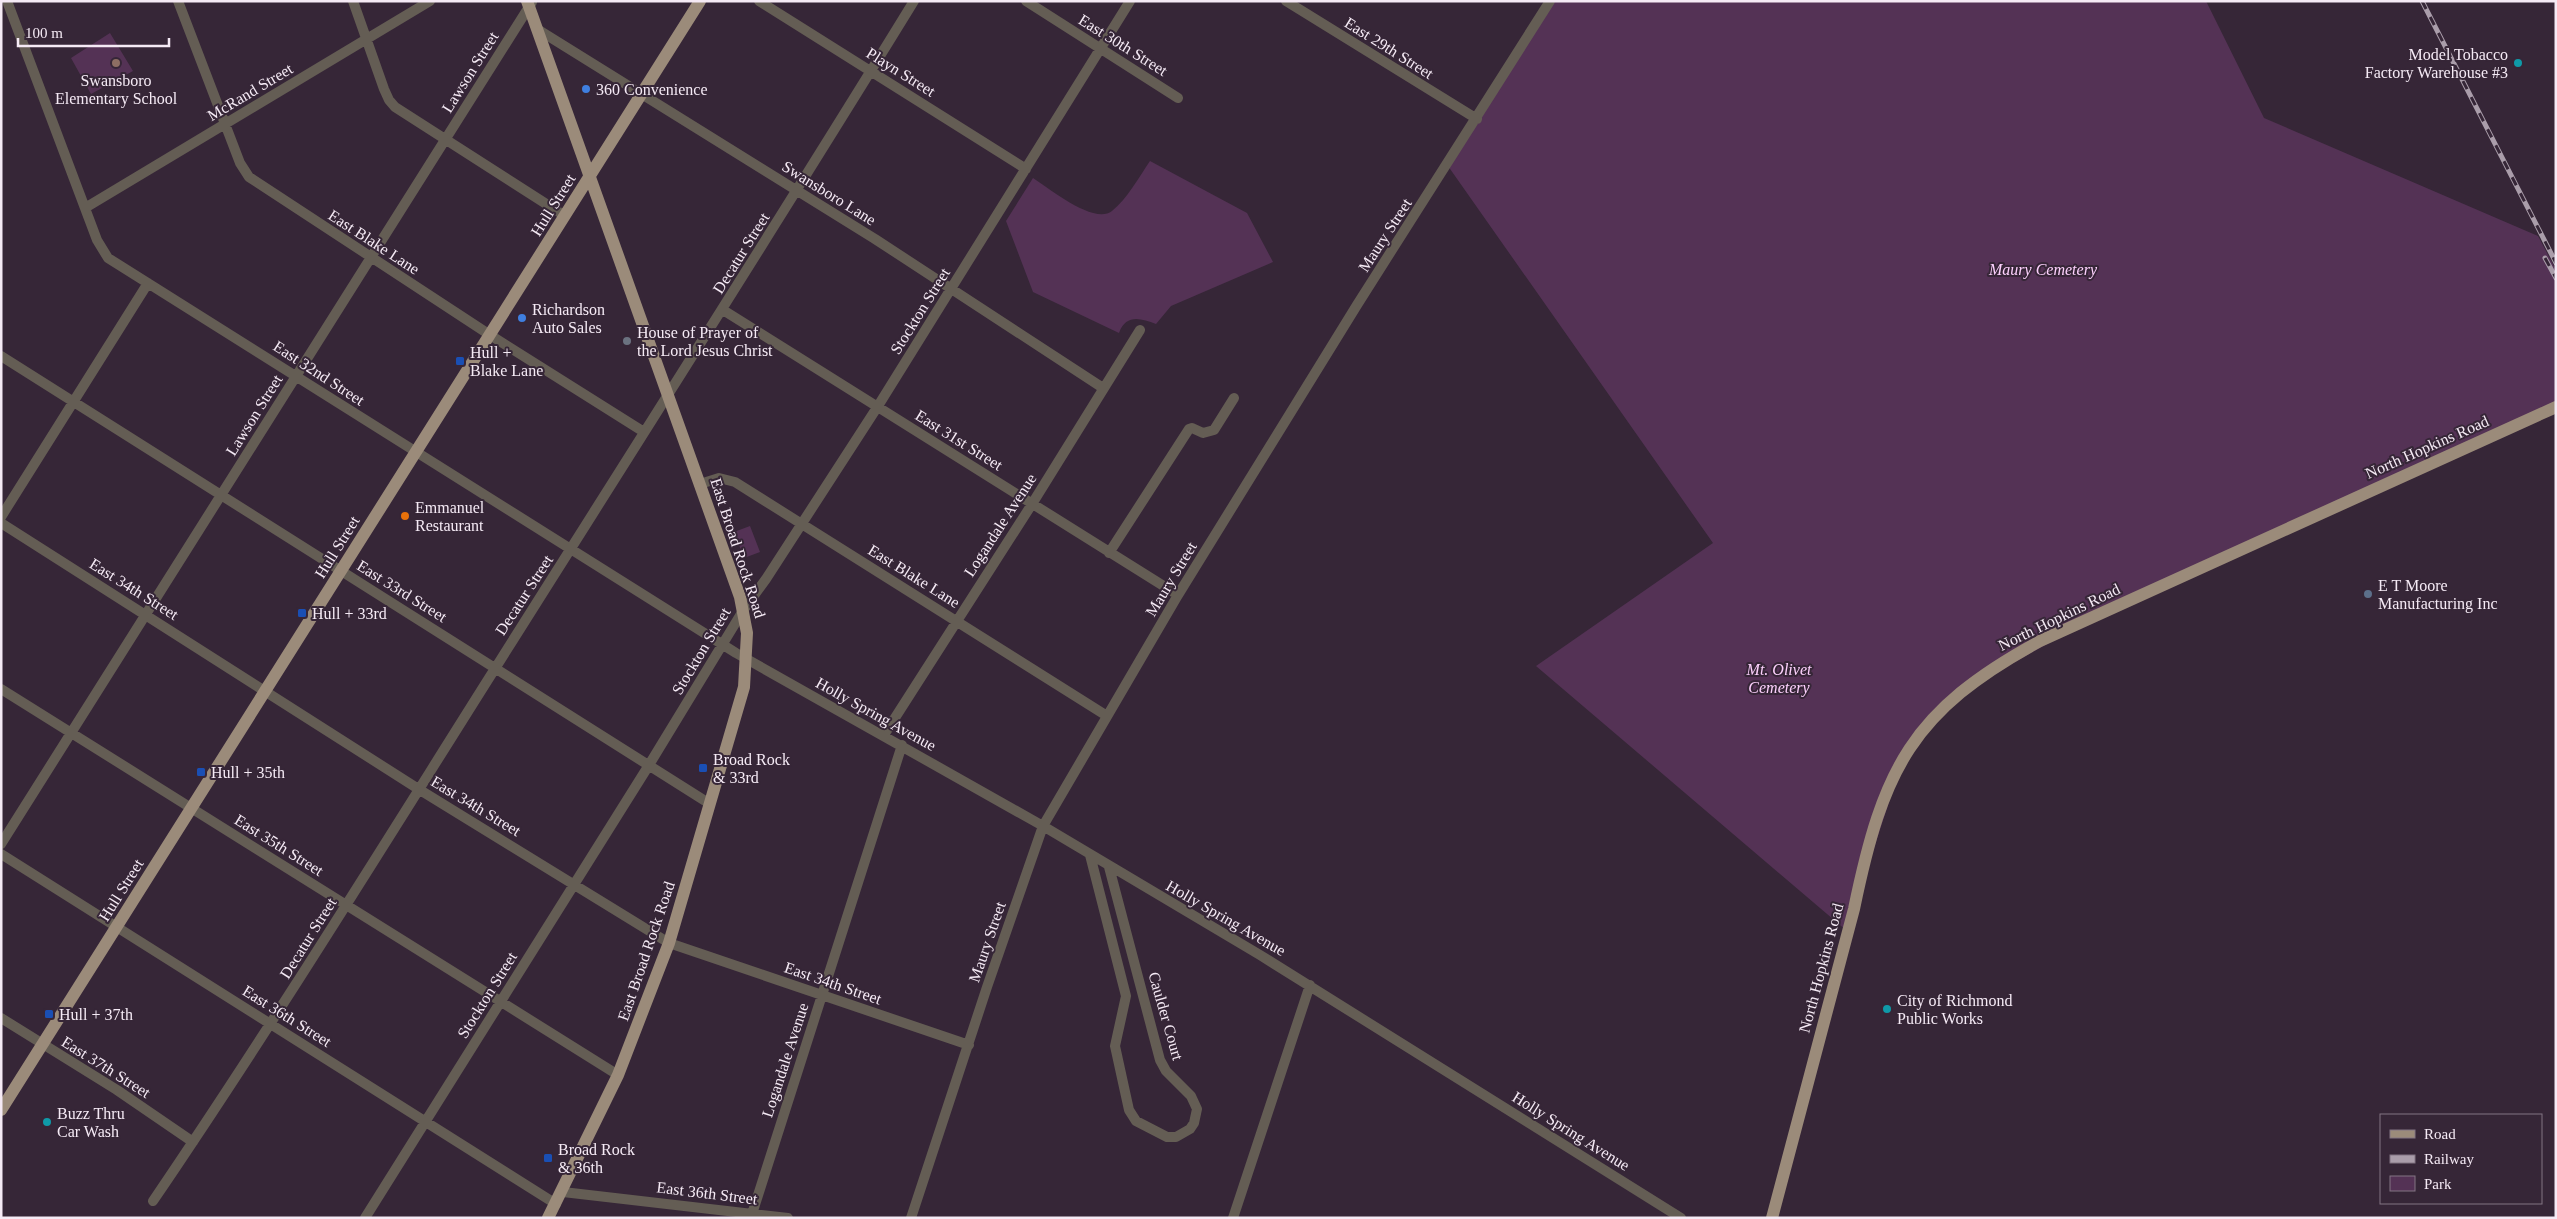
<svg xmlns="http://www.w3.org/2000/svg" width="2557" height="1219" font-family="Georgia,serif">
	<style>
		.green { fill: #543255 }
		.lines { fill: none; stroke-linecap: round; stroke-linejoin: round }
		.minor { stroke: #645d54; stroke-width: 10 }
		.major { stroke: #9b8b7a; stroke-width: 12 }
		.rail-casing { stroke: #aa9daa; stroke-width: 5 }
		.rail { stroke: #362637; stroke-width: 3; stroke-dasharray: 9; stroke-linecap: butt }
		.education-dot { fill: #8d6e63; stroke: #362637; stroke-width: 2 }
		.culture-dot { fill: #0f9aa8; stroke: #362637; stroke-width: 2 }
		.shop-dot { fill: #3f7fe0; stroke: #362637; stroke-width: 2 }
		.worship-dot { fill: #6b7280; stroke: #362637; stroke-width: 2 }
		.transit-dot { fill: #1a4fb4; stroke: #362637; stroke-width: 2 }
		.food-dot { fill: #e8710a; stroke: #362637; stroke-width: 2 }
		.service-dot { fill: #5c6f8a; stroke: #362637; stroke-width: 2 }
		.labels { text-anchor: middle; dominant-baseline: central; stroke-width: 4; stroke-linejoin: round; paint-order: stroke }
		.street-label { font-size: 16px; fill: #f5eaf5; stroke: #362637 }
		.poi-label { font-size: 16px; fill: #f5eaf5; stroke: #362637; text-anchor: start }
		.park-label { font-size: 16px; font-style: italic; fill: #fdd1fd; stroke: #362637 }
	</style>
	<rect width="100%" height="100%" fill="#362637"/>
	<path class="green" d="M1551,1H2206L2264,118L2538,236L2556,270V405L2118,604L1969,688L1903,759L1847,931L1536,666L1713,543L1448,166Z
		M110,33L133,71L91,94L71,58Z
		M1150,161L1247,213L1273,262L1171,306L1156,324C1140,318 1126,314 1119,333L1033,292L1006,221L1033,178C1050,189 1094,225 1112,211C1127,199 1139,177 1150,161Z
		M750,526L760,552L744,558L734,532Z"/>
	<g class="lines">
		<path class="minor" d="M7,1L97,240L108,258L736,653L1043,826L1260,955L1681,1218
			M178,1L240,163L249,177L490,335L644,432
			M353,1L384,89L389,100L395,107L565,216
			M759,1L1026,169
			M1026,1L1178,98
			M1286,1L1477,119
			M537,29L875,239L1103,388
			M85,208L430,1
			M723,310L1178,595
			M1,356L710,804
			M700,484L719,478L735,482L1107,716
			M1,517L148,283
			M1,523L420,790L669,943L969,1045
			M1109,553L1189,429L1192,428L1203,433L1214,430L1234,398
			M1,689L618,1075
			M884,735L1032,504L1140,330
			M1,844L532,2
			M1,854L556,1204
			M1090,855L1126,996L1115,1046L1129,1110L1136,1121L1167,1137H1176L1190,1129L1194,1123L1197,1109L1191,1096L1166,1071L1160,1060L1109,867
			M1,1018L117,1090L193,1142
			M563,1192L788,1218
			M153,1201C272,1026 383,846 496,667C636,445 777,224 914,1
			M752,1214L902,745
			M365,1218L649,765L744,609L766,579L878,406L1130,1
			M911,1218L987,987L1043,826L1178,595L1357,305L1550,1
			M1233,1218L1310,985"/>
		<path class="major" d="M527,1L740,597L747,633L744,687L669,943L618,1075L548,1218
			M1,1110L700,1
			M1772,1218L1854,909C1883,769 1911,711 2040,641L2556,407"/>
		<defs>
			<path id="rail" d="M2422,1L2556,263
				M2545,258L2556,278"/>
		</defs>
		<use href="#rail" class="rail-casing"/>
		<use href="#rail" class="rail"/>
	</g>
	<circle class="education-dot" cx="116" cy="63" r="5"/>
	<g class="culture-dot">
		<circle cx="2518" cy="63" r="5"/>
		<circle cx="1887" cy="1009" r="5"/>
		<circle cx="47" cy="1122" r="5"/>
	</g>
	<g class="shop-dot">
		<circle cx="586" cy="89" r="5"/>
		<circle cx="522" cy="318" r="5"/>
	</g>
	<circle class="worship-dot" cx="627" cy="341" r="5"/>
	<g class="transit-dot">
		<rect x="455" y="356" width="10" height="10" rx="2.5"/>
		<rect x="297" y="608" width="10" height="10" rx="2.5"/>
		<rect x="698" y="763" width="10" height="10" rx="2.5"/>
		<rect x="196" y="767" width="10" height="10" rx="2.5"/>
		<rect x="44" y="1009" width="10" height="10" rx="2.5"/>
		<rect x="543" y="1153" width="10" height="10" rx="2.5"/>
	</g>
	<circle class="food-dot" cx="405" cy="516" r="5"/>
	<circle class="service-dot" cx="2368" cy="594" r="5"/>
	<g class="labels">
		<g class="street-label">
			<text transform="translate(1123 45) rotate(32)">East 30th Street</text>
			<text transform="translate(1389 48) rotate(32)">East 29th Street</text>
			<text transform="translate(470 72) rotate(-58)">Lawson Street</text>
			<text transform="translate(901 72) rotate(32)">Playn Street</text>
			<text transform="translate(250 92) rotate(-31)">McRand Street</text>
			<text transform="translate(829 193) rotate(32)">Swansboro Lane</text>
			<text transform="translate(553 205) rotate(-58)">Hull Street</text>
			<text transform="translate(1385 235) rotate(-57)">Maury Street</text>
			<text transform="translate(374 242) rotate(33)">East Blake Lane</text>
			<text transform="translate(741 253) rotate(-58)">Decatur Street</text>
			<text transform="translate(920 311) rotate(-58)">Stockton Street</text>
			<text transform="translate(319 373) rotate(33)">East 32nd Street</text>
			<text transform="translate(254 415) rotate(-58)">Lawson Street</text>
			<text transform="translate(959 440) rotate(32)">East 31st Street</text>
			<text transform="translate(2427 447) rotate(-24)">North Hopkins Road</text>
			<text transform="translate(1000 525) rotate(-57)">Logandale Avenue</text>
			<text transform="translate(337 547) rotate(-58)">Hull Street</text>
			<text transform="translate(738 548) rotate(72)">East Broad Rock Road</text>
			<text transform="translate(914 576) rotate(32)">East Blake Lane</text>
			<text transform="translate(1171 579) rotate(-59)">Maury Street</text>
			<text transform="translate(134 589) rotate(32)">East 34th Street</text>
			<text transform="translate(402 591) rotate(32)">East 33rd Street</text>
			<text transform="translate(524 595) rotate(-57)">Decatur Street</text>
			<text transform="translate(2059 617) rotate(-26)">North Hopkins Road</text>
			<text transform="translate(701 651) rotate(-59)">Stockton Street</text>
			<text transform="translate(876 714) rotate(29)">Holly Spring Avenue</text>
			<text transform="translate(476 806) rotate(31)">East 34th Street</text>
			<text transform="translate(279 845) rotate(32)">East 35th Street</text>
			<text transform="translate(121 890) rotate(-58)">Hull Street</text>
			<text transform="translate(1226 918) rotate(30)">Holly Spring Avenue</text>
			<text transform="translate(308 938) rotate(-58)">Decatur Street</text>
			<text transform="translate(987 942) rotate(-71)">Maury Street</text>
			<text transform="translate(646 951) rotate(-71)">East Broad Rock Road</text>
			<text transform="translate(1821 968) rotate(-75)">North Hopkins Road</text>
			<text transform="translate(833 983) rotate(19)">East 34th Street</text>
			<text transform="translate(487 995) rotate(-58)">Stockton Street</text>
			<text transform="translate(287 1016) rotate(32)">East 36th Street</text>
			<text transform="translate(1166 1016) rotate(74)">Caulder Court</text>
			<text transform="translate(785 1060) rotate(-72)">Logandale Avenue</text>
			<text transform="translate(106 1067) rotate(32)">East 37th Street</text>
			<text transform="translate(1571 1131) rotate(32)">Holly Spring Avenue</text>
			<text transform="translate(707 1193) rotate(7)">East 36th Street</text>
		</g>
		<g class="poi-label">
			<text x="2508" y="54" text-anchor="end">Model Tobacco<tspan x="2508" dy="18">Factory Warehouse #3</tspan></text>
			<text x="116" y="80" text-anchor="middle">Swansboro<tspan x="116" dy="18">Elementary School</tspan></text>
			<text x="596" y="89">360 Convenience</text>
			<text x="532" y="309">Richardson<tspan x="532" dy="18">Auto Sales</tspan></text>
			<text x="637" y="332">House of Prayer of<tspan x="637" dy="18">the Lord Jesus Christ</tspan></text>
			<text x="470" y="352">Hull +<tspan x="470" dy="18">Blake Lane</tspan></text>
			<text x="415" y="507">Emmanuel<tspan x="415" dy="18">Restaurant</tspan></text>
			<text x="2378" y="585">E T Moore<tspan x="2378" dy="18">Manufacturing Inc</tspan></text>
			<text x="312" y="613">Hull + 33rd</text>
			<text x="713" y="759">Broad Rock<tspan x="713" dy="18">&amp; 33rd</tspan></text>
			<text x="211" y="772">Hull + 35th</text>
			<text x="1897" y="1000">City of Richmond<tspan x="1897" dy="18">Public Works</tspan></text>
			<text x="59" y="1014">Hull + 37th</text>
			<text x="57" y="1113">Buzz Thru<tspan x="57" dy="18">Car Wash</tspan></text>
			<text x="558" y="1149">Broad Rock<tspan x="558" dy="18">&amp; 36th</tspan></text>
		</g>
		<g class="park-label">
			<text x="2043" y="269">Maury Cemetery</text>
			<text x="1779" y="669">Mt. Olivet<tspan x="1779" dy="18">Cemetery</tspan></text>
		</g>
	</g>
	<rect width="2557" height="1219" fill="none" stroke="#f5eaf5" stroke-width="5"/>
	<rect x="2380" y="1114" width="162" height="90" fill="#362637" stroke="#827483"/>
	<rect x="2390" y="1130" width="25" height="8" fill="#9b8b7a" stroke="#827483"/>
	<text x="2424" y="1139" font-size="15" fill="#f5eaf5">Road</text>
	<rect x="2390" y="1155" width="25" height="8" fill="#aa9daa" stroke="#827483"/>
	<text x="2424" y="1164" font-size="15" fill="#f5eaf5">Railway</text>
	<rect x="2390" y="1176" width="25" height="15" fill="#543255" stroke="#827483"/>
	<text x="2424" y="1189" font-size="15" fill="#f5eaf5">Park</text>
	<path d="M18 38v8h151v-8" fill="none" stroke="#f5eaf5" stroke-width="2.5"/>
	<text x="25" y="38" font-size="15" fill="#f5eaf5" stroke="#362637" stroke-width="4" paint-order="stroke">100 m</text>
</svg>
